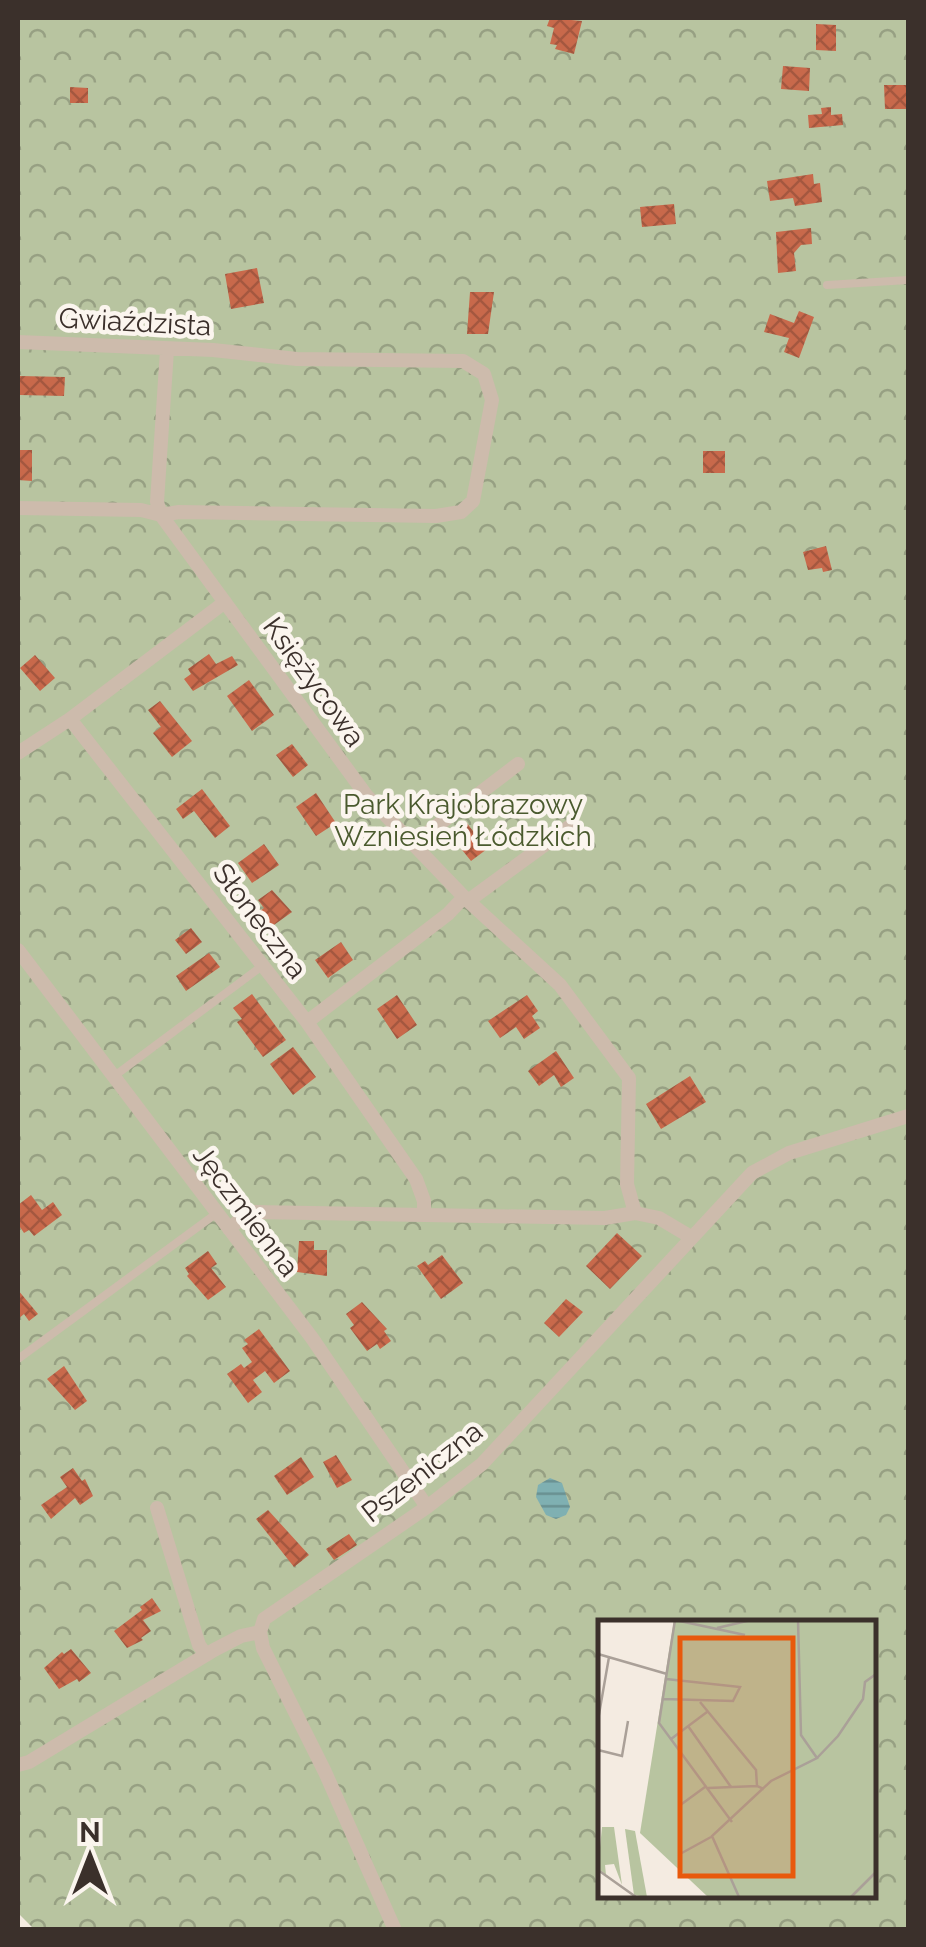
<svg xmlns="http://www.w3.org/2000/svg" width="926" height="1947" font-family="Raleway,sans-serif">
	<style>
		.park { fill: url(#park-crowns); fill-rule: evenodd }
		.water { fill: url(#water-rules) }
		.building { fill: url(#building-cross-hatch) }
		.lines { fill: none; stroke-linecap: round; stroke-linejoin: round }
		.service { stroke: #cdbbac; stroke-width: 8 }
		.minor { stroke: #cdbbac; stroke-width: 14 }
		.labels { text-anchor: middle; dominant-baseline: central; stroke-width: 9; stroke-linejoin: round; paint-order: stroke }
		.street-label { font-size: 28px; fill: #3b302b; stroke: #fbf5ee }
		.park-label { font-size: 28px; fill: #4a5a2e; stroke: #fbf5ee }
		.inset-road { fill: none; stroke: #aaa098; stroke-width: 2.5 }
		.view { fill: #e8590c; fill-opacity: 0.15; stroke: #e8590c; stroke-width: 5 }
		.inset-edge { fill: none; stroke: #3b302b; stroke-width: 5 }
	</style>
	<defs>
		<pattern id="park-crowns" width="20" height="18" patternUnits="userSpaceOnUse" patternTransform="scale(2.5)"><rect width="20" height="18" fill="#b8c4a0"/><path d="M2 6a3 3 0 1 1 6 0M12 15a3 3 0 1 1 6 0" fill="none" stroke="#97a083"/></pattern>
		<pattern id="water-rules" width="6" height="5" patternUnits="userSpaceOnUse" patternTransform="scale(2.5)"><rect width="6" height="5" fill="#7fb0b2"/><path d="M0 2.5h6" fill="none" stroke="#699091"/></pattern>
		<pattern id="building-cross-hatch" width="8" height="8" patternUnits="userSpaceOnUse" patternTransform="scale(2.5)"><rect width="8" height="8" fill="#c8694b"/><path d="M0 0l8 8M0 8l8-8" fill="none" stroke="#a4573f"/></pattern>
	</defs>
	<rect width="100%" height="100%" fill="#f4ebe1"/>
	<path class="park" d="M18,18H908V1929L35,1930L18,1913ZM601,1622H874V1894H601Z"/>
	<path class="water" d="M550,1478L562,1483L570,1507L566,1515L556,1519L546,1515L536,1497L538,1485Z"/>
	<path class="building" d="M550,18L582,21L574,54L555,49L557,45L550,44L554,28L547,26Z
		M816,24L836,25V51L816,50Z
		M783,66L810,68L809,91L781,89Z
		M884,85H908V109H885Z
		M70,87L88,88V103H70Z
		M831,107V115L842,114L843,125L809,128L808,115L822,114L821,108Z
		M813,174L814,184L820,183L822,202L795,206L793,198L770,201L767,181Z
		M674,204L676,224L642,227L640,207Z
		M811,228L812,244L801,245L794,253L796,271L778,273L776,232Z
		M257,268L264,303L231,309L225,274Z
		M470,292H494L488,334H467Z
		M799,311L814,317L799,358L784,352L789,338L764,332L770,314L794,323Z
		M20,376L65,377L64,396L20,395Z
		M18,450H32V481L18,480Z
		M703,451H725V473H703Z
		M826,546L832,570L823,572L822,568L808,570L803,552Z
		M209,654L216,664L232,656L238,665L193,691L184,679L191,674L188,669Z
		M35,655L55,678L40,691L20,668Z
		M249,680L274,715L252,731L227,696Z
		M160,701L192,741L172,757L153,733L161,727L148,710Z
		M292,744L308,765L293,777L276,755Z
		M202,789L230,826L215,838L194,811L183,819L176,809Z
		M316,793L336,823L316,836L296,807Z
		M466,822L487,849L471,861L450,835Z
		M264,844L279,865L252,883L238,863Z
		M272,890L292,912L267,930L256,914L264,908L258,900Z
		M191,928L202,942L186,954L175,940Z
		M341,942L353,960L328,978L315,960Z
		M209,953L220,967L186,991L176,976Z
		M252,994L286,1040L263,1057L237,1022L242,1019L233,1008Z
		M397,995L417,1025L397,1039L377,1009Z
		M527,995L538,1011L532,1016L540,1028L524,1039L516,1027L500,1038L488,1021Z
		M293,1047L316,1077L293,1095L270,1064Z
		M556,1051L574,1078L561,1087L554,1075L539,1086L528,1071Z
		M690,1076L706,1102L661,1129L646,1104Z
		M31,1195L42,1210L53,1202L62,1215L34,1236L29,1230L24,1233L18,1224V1205Z
		M617,1233L642,1256L610,1289L586,1266Z
		M299,1241H314V1250H327V1276L297,1272Z
		M208,1251L217,1264L211,1268L226,1287L208,1300L187,1276L189,1274L185,1268Z
		M442,1255L463,1283L441,1299L417,1266L425,1261L428,1265Z
		M18,1290L38,1314L29,1321L24,1314L18,1319Z
		M566,1299L583,1312L559,1337L544,1323Z
		M362,1302L387,1329L384,1331L391,1341L380,1349L377,1344L367,1351L350,1328L354,1325L346,1314Z
		M259,1329L290,1371L274,1383L265,1371L253,1380L262,1392L248,1403L227,1374L241,1364L244,1368L252,1362L242,1348L248,1344L244,1340Z
		M64,1366L87,1401L75,1410L47,1379Z
		M336,1455L352,1480L337,1488L323,1462Z
		M301,1457L314,1477L287,1495L274,1476Z
		M73,1468L82,1481L85,1479L93,1496L80,1505L75,1498L51,1519L41,1505L67,1487L60,1477Z
		M268,1510L309,1555L294,1567L256,1519Z
		M349,1534L357,1545L334,1560L326,1549Z
		M152,1598L161,1611L143,1620L151,1631L141,1638L143,1640L127,1648L114,1631L142,1610L140,1607Z
		M71,1649L91,1673L79,1682L77,1679L59,1689L44,1668L62,1652L64,1654Z"/>
	<g class="lines">
		<path class="service" d="M827,285L908,280
			M113,1077L262,966
			M18,1359L217,1213"/>
		<path class="minor" d="M18,342L213,350L297,359L463,361L484,374L492,400L473,501L461,512L436,516L179,512L161,515L141,510L18,508
			M167,350L157,502L161,515L366,795L464,897L560,985L629,1078L627,1184L635,1213L659,1218L691,1237
			M70,719L307,1022L416,1179L424,1201V1215
			M18,753L70,719L225,602
			M413,844L518,764
			M468,901L569,827
			M18,950L312,1338L427,1507
			M307,1022L448,914L464,897
			M229,1229L249,1212L605,1218L635,1213
			M157,1508L199,1645L206,1655
			M18,1765L29,1762L214,1650L241,1636L260,1632
			M395,1930L325,1772L263,1648L260,1632L264,1619L427,1507L482,1464L752,1173L789,1153L908,1116"/>
	</g>
	<g class="labels">
		<g class="street-label">
			<text transform="translate(135 322) rotate(3)">Gwiaździsta</text>
			<text transform="translate(314 682) rotate(54)">Księżycowa</text>
			<text transform="translate(260 921) rotate(53)">Słoneczna</text>
			<text transform="translate(246 1211) rotate(53)">Jęczmienna</text>
			<text transform="translate(422 1472) rotate(-38)">Pszeniczna</text>
		</g>
		<g class="park-label">
			<text x="463" y="804">Park Krajobrazowy<tspan x="463" dy="32">Wzniesień Łódzkich</tspan></text>
		</g>
	</g>
	<g transform="translate(598 1620)">
		<rect width="278" height="278" fill="#f4ebe1"/>
		<path d="M4,207H16L24,265L16,244L7,245L8,255L0,248Z" fill="#b8c4a0"/>
		<path d="M27,209L37,211L49,277L36,275Z" fill="#b8c4a0"/>
		<path d="M76,0H277V277H110L42,213Z" fill="#b8c4a0"/>
		<path class="inset-road" d="M77,0L61,103L134,202M77,0L147,15M119,8L153,0M0,34L69,54M65,79L135,81L142,67L68,59M102,82L158,150L159,166L166,169M0,100L11,37M90,106L133,167M73,119L109,92M0,130L24,136L30,101M219,138L240,116L265,79L267,62L278,54M110,168L159,166M81,186L107,167M82,234L113,217M0,250L38,277M141,277L114,216L173,161L219,138L203,115L200,0M253,277L278,252"/>
		<path class="view" d="M82,18H195V256H82Z"/>
		<rect width="278" height="278" class="inset-edge"/>
	</g>
	<rect width="926" height="1947" fill="none" stroke="#3b302b" stroke-width="40"/>
	<g transform="translate(90 1857)" stroke="#fbf5ee" stroke-width="8" paint-order="stroke">
	<path d="M0-8L18 38L0 25L-18 38Z" fill="#3b302b"/>
	<text y="-15" font-size="28" font-weight="bold" text-anchor="middle" fill="#3b302b">N</text>
	</g>
</svg>
